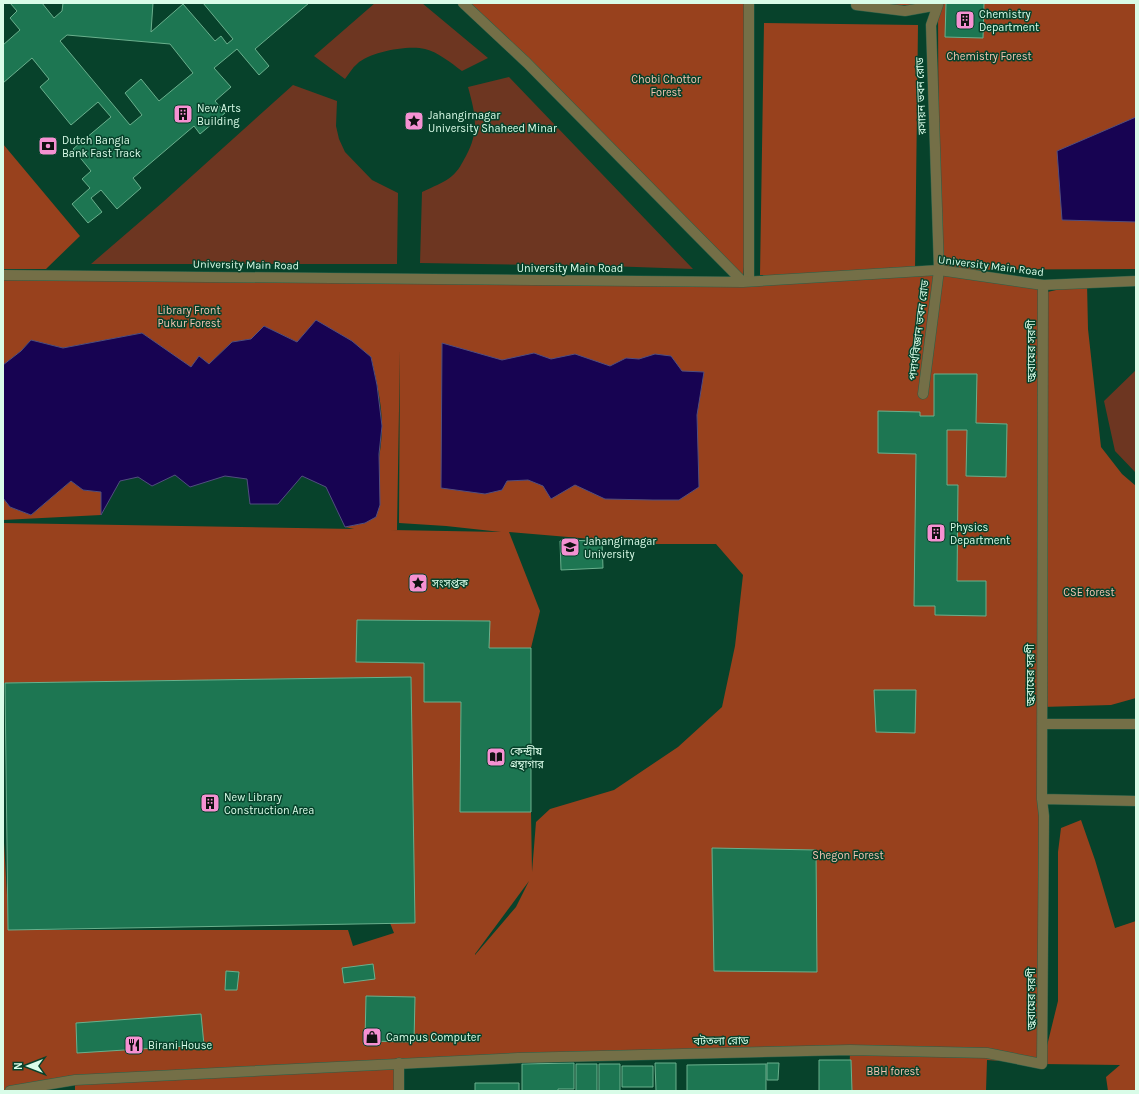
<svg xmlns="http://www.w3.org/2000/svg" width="1139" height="1094" font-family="Karla,'Noto Sans Bengali',sans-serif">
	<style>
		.green { fill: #6d3621 }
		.forest { fill: #98411d; fill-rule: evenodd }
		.water { fill: #170352; stroke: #514e7f }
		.building { fill: #1d7652; stroke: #6ab08d; fill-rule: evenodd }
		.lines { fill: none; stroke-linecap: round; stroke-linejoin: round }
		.service-casing { stroke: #296049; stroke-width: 11 }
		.minor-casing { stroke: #296049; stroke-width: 11 }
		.tertiary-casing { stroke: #296049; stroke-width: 11 }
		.service { stroke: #746f47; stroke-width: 10 }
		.minor { stroke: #746f47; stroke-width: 10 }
		.tertiary { stroke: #746f47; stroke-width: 10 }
		.labels { text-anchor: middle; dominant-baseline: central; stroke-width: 3; stroke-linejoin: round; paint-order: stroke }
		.poi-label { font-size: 11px; fill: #d9fce8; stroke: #07422b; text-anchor: start }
		.park-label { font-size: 11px; fill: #f6c4b2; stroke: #07422b }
		.street-label { font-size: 11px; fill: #d9fce8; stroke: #07422b }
	</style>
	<rect width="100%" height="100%" fill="#07422b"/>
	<path class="green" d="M375,3H422L488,58L462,71C451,63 438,52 425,49C407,45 370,52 357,64C352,68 349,74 345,79L314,56Z
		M509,77L693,269L607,266L420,263L422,192C432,187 444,183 452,176C459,170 462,163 466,156C480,130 475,113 468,87Z
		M293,85L337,101L336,126L339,139L345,152L372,180L398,193L397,264H91L163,202Z
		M1136,370V473L1115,451L1104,401Z"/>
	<path class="forest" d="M463,3H748L749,196L743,281L830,276L760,275L764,23L918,25L915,271L939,269L938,5H856V3H1136V269L943,270L1043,285V293L1087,283L1088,329L1101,447L1122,474L1136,486V698L1111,705L1042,707L1043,1062L1058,1001V852L1061,828L1081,820L1095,860L1115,928L1136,921V1091H1108L1106,1077L1120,1065L1042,1064L987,1060L986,1091H849L850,1050L394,1068L396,1091H75V1080L10,1091H3V825L9,930H348L353,946L394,933L390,923H415L411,677L3,683V523L354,529L345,527L365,523C371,492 382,458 382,426C382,403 376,379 371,357L363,351L297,342L264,326L251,339L232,342L209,364L191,368L142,333L63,348L31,340L21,351L3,365V277L742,281ZM400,350L399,523L446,526L501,532L391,530H397ZM509,532L651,544H716L743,575L735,646L722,707L678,747L614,790L550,809L536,822L532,872L531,812H460L461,702H424V663L357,662V620L489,621V648H531L540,611ZM529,881L516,907L475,955V954Z
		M3,144L80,236L46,269H3Z
		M71,481L83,490L101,492V515L3,520V498L10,507L31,515Z"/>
	<path class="water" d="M1136,117V222L1062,220L1057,151Z
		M316,320L352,341L371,357L377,385L382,426L379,454L380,505L376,517L365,523L345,527L326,487L302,476L278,504H250L247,479L225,476L190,487L175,475L152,486L138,477L120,481L101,515V492L83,490L71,481L31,515L10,507L3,498V365L21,351L31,340L63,348L142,333L191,367L199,356L209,364L232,342L251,339L264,326L297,342Z
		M442,343L502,360L534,353L551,359L575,354L610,366L626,358L639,359L655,354L671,356L682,371L704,372L697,415L699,487L679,500H653L605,499L575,485L551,499L543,486L528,480L507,481L502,490L485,494L441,488Z"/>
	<path class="building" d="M10,3H42L54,18L62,11L63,3H153L151,32L183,4L215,41L221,36L227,44L233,39L203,3H309L255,49L269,66L259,75L237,49L214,68L231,87L215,101L225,113L200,134L194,126L133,178L141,188L117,209L101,190L91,198L102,212L88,223L72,204L90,188L82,179L91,171L73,149L111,117L98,102L71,125L40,87L49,79L32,58L3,83V45L20,30L10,18L17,11ZM67,35L170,44L193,73L159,101L141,79L125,93L142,115L130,125L60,41Z
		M946,3H984L983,38L945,37Z
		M934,374H977L976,423L1007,424L1006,477L966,476L967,430H947V485H958L957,581H986V616L935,615V606H914L916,454L878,453V411L920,412V416H934Z
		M602,540L603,568L561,570L560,541Z
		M357,620L490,621L489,648H531V812H460L461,702H424V663L356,662Z
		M411,677L415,923L8,930L5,683Z
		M874,690H916L915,733L876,732Z
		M712,848L816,850L817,972L714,971Z
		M373,964L375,979L344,983L342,968Z
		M226,971L239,972L237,990H225Z
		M366,996L415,997L414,1042L365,1041Z
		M201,1014L204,1045L77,1053L76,1023Z
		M819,1060H851L852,1091H819Z
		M574,1063V1089H558V1091H522V1064Z
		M655,1063H676V1091H656Z
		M767,1063H779L778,1080H767Z
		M576,1064H597V1091H576Z
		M599,1064H620V1091H599Z
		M766,1064V1091H687V1065Z
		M622,1066H653V1087H622Z
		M475,1083H519V1091H475Z"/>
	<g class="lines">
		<defs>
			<path id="service" d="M399,1063V1091"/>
			<path id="minor" d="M749,3V281
				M856,5L905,11L938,5L931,25L939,270L923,394
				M1042,724H1136
				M1042,799L1136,801
				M10,1091L75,1080L518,1058L850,1050L987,1053L1042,1064L1044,816L1042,799L1043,285"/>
			<path id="tertiary" d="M463,3L527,63L743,282
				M3,275L743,282L939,270L1043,285L1136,281"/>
		</defs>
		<use href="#service" class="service-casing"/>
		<use href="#minor" class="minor-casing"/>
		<use href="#tertiary" class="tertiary-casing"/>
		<use href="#service" class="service"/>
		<use href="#minor" class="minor"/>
		<use href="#tertiary" class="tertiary"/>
	</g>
	<defs>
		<symbol id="building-square" viewBox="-11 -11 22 22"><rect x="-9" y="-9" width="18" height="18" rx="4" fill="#f591d2" stroke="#07422b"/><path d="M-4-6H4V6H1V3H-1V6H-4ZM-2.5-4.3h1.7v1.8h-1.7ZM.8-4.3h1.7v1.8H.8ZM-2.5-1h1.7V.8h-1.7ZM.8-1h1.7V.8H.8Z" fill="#111"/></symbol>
		<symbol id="sight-square" viewBox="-11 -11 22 22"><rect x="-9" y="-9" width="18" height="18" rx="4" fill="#f591d2" stroke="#07422b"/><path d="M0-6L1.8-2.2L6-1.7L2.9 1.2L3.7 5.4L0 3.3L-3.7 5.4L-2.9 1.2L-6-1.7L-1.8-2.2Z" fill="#111"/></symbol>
		<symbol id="bank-square" viewBox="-11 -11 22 22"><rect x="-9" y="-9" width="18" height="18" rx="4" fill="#f591d2" stroke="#07422b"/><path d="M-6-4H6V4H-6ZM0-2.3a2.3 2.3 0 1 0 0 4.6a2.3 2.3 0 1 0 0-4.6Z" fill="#111"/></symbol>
		<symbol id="university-square" viewBox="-11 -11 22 22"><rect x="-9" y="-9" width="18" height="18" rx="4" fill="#f591d2" stroke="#07422b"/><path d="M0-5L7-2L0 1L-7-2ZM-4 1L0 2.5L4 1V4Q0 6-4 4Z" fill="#111"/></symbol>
		<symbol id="library-square" viewBox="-11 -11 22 22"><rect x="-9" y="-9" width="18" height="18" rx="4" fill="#f591d2" stroke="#07422b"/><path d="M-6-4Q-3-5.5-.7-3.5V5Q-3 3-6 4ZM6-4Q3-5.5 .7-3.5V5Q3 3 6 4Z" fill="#111"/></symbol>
		<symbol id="shop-square" viewBox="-11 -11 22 22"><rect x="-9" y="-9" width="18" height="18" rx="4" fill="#f591d2" stroke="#07422b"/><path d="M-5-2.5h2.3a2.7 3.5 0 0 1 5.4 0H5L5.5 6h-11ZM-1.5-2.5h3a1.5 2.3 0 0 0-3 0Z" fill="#111"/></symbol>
		<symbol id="restaurant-square" viewBox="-11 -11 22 22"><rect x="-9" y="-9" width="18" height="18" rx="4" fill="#f591d2" stroke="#07422b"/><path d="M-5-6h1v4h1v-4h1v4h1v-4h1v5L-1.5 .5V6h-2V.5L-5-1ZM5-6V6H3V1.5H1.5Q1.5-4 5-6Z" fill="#111"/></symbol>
	</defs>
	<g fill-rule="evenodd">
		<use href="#building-square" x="954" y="9" width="22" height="22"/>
		<use href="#building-square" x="172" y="103" width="22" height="22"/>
		<use href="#sight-square" x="403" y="110" width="22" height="22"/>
		<use href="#bank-square" x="37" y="135" width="22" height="22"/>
		<use href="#building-square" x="925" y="522" width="22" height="22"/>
		<use href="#university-square" x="559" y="536" width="22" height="22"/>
		<use href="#sight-square" x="407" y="572" width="22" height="22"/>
		<use href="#library-square" x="485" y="746" width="22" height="22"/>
		<use href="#building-square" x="199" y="792" width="22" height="22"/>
		<use href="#shop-square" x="361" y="1026" width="22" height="22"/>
		<use href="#restaurant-square" x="123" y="1034" width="22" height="22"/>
	</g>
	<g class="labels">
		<g class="poi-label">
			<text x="979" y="14">Chemistry<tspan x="979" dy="13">Department</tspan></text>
			<text x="197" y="108">New Arts<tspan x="197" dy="13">Building</tspan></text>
			<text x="428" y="115">Jahangirnagar<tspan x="428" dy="13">University Shaheed Minar</tspan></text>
			<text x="62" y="140">Dutch Bangla<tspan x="62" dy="13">Bank Fast Track</tspan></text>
			<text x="950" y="527">Physics<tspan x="950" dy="13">Department</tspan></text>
			<text x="584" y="541">Jahangirnagar<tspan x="584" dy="13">University</tspan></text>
			<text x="432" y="583">সংসপ্তক</text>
			<text x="510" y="751">কেন্দ্রীয়<tspan x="510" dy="13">গ্রন্থাগার</tspan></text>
			<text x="224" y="797">New Library<tspan x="224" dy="13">Construction Area</tspan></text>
			<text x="386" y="1037">Campus Computer</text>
			<text x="148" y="1045">Birani House</text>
		</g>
		<g class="park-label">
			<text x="989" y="56">Chemistry Forest</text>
			<text x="666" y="79">Chobi Chottor<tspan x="666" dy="13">Forest</tspan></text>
			<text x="189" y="310">Library Front<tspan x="189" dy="13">Pukur Forest</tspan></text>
			<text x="1089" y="592">CSE forest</text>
			<text x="848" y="855">Shegon Forest</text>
			<text x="893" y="1071">BBH forest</text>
		</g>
		<g class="street-label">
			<text transform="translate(921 96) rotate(-92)">রসায়ন ভবন রোড</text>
			<text transform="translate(246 265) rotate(1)">University Main Road</text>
			<text transform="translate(991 266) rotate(7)">University Main Road</text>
			<text x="570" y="268">University Main Road</text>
			<text transform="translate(919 330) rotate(-83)">পদার্থবিজ্ঞান ভবন রোড</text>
			<text transform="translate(1031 351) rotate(-90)">জুবায়ের সরণী</text>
			<text transform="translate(1030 675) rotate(-90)">জুবায়ের সরণী</text>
			<text transform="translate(1031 999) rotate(-90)">জুবায়ের সরণী</text>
			<text transform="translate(721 1041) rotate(-1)">বটতলা রোড</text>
		</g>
	</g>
	<rect width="1139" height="1094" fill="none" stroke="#d9fce8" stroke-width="8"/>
	<g transform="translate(28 1066) rotate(270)" stroke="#07422b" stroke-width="3" paint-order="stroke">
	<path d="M0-3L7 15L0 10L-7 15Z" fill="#d9fce8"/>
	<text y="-6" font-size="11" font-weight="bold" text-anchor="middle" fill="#d9fce8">N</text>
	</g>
</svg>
